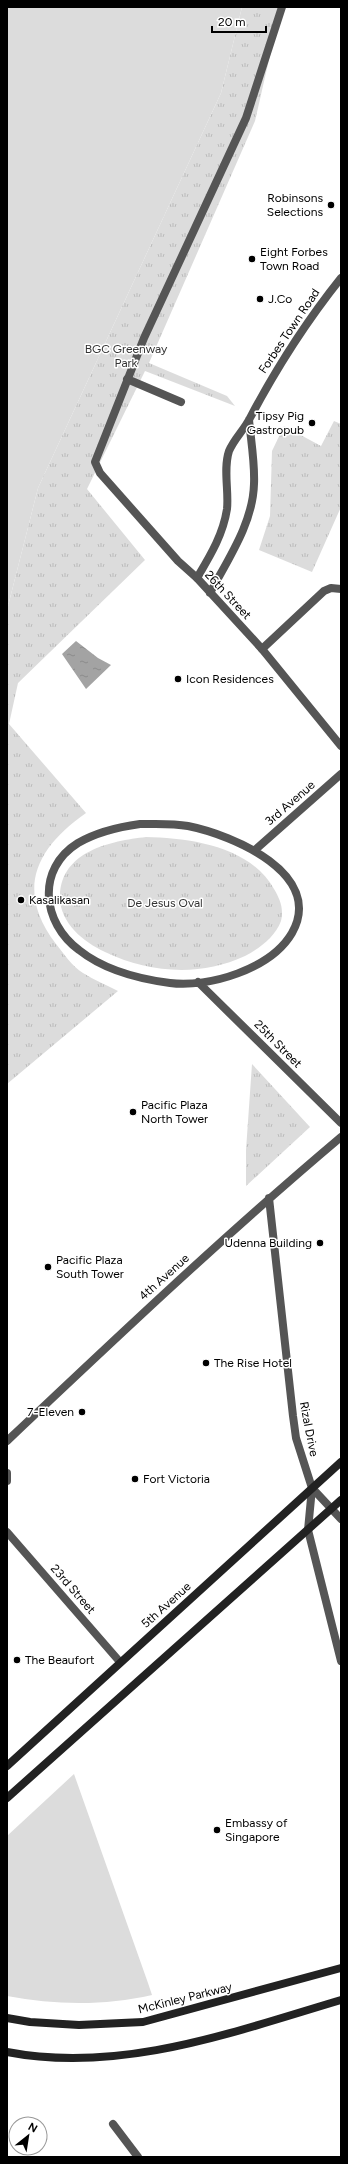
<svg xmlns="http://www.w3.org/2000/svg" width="348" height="2164" font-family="Figtree,sans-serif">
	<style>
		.green { fill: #dcdcdc }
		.park { fill: url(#park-tufts) }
		.water { fill: url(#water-ripples) }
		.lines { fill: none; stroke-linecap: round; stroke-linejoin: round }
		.lane { stroke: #555; stroke-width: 8 }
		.street { stroke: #555; stroke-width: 8 }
		.secondary { stroke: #222; stroke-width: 8 }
		.poi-dot { fill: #000; stroke: #fff; stroke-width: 1.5 }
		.labels { text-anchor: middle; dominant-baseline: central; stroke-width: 3; stroke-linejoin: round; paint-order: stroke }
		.poi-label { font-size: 12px; fill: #000; stroke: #fff; text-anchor: start }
		.street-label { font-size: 12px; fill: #000; stroke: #fff }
		.park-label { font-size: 12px; fill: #333; stroke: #fff }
	</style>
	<defs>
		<pattern id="park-tufts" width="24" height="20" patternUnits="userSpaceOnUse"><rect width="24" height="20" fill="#dcdcdc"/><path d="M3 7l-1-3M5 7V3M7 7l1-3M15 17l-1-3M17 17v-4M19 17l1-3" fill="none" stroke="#bbb"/></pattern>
		<pattern id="water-ripples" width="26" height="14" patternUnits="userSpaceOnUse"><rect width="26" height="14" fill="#a3a3a3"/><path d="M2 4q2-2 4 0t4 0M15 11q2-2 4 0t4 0" fill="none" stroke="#8b8b8b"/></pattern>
	</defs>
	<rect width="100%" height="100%" fill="#fff"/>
	<path class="green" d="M7,7H242L221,93L38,488L7,610Z
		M74,1774L148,1983L152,1995C104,2006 55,2005 7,1996V1836Z"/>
	<path class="park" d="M242,7H281L255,121L149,363L227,396L235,406L145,371L87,489L145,560L18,683L9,724L86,813C36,848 15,890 56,944C64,954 72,966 83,973C94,980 107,985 118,991L7,1084V610L38,488L221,93Z
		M334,421L341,424V507L312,572L259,550L270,516L272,451L284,426L321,446Z
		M146,837C190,838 250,846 274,889C280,899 284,909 281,921C275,937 260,948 245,956C200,977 149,973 105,952C83,942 59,922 60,896C61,851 111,841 146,837Z
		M252,1064L310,1127L246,1186V1150Z"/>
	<path class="water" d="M76,641L98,658L111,665L86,689L62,654Z"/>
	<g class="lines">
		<path class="lane" d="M127,379L181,402
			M197,578L178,561L100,473L95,462L144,338L246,118L282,7
			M262,649L324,591L331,588L341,589
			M113,2124L138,2157"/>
		<path class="street" d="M341,278C305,323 277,367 250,418C244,430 234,439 229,451C223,469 229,491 227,509C223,535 210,556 197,578L262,649L341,746
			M210,593C228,559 253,523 254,484C255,463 251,441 249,420
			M140,824C156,824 172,823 188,826C233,835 325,874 292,933C271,969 209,988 170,983C139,979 104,970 79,950C42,923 36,869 78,843C97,832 118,827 140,824Z
			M255,850L341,774
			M198,982L341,1123
			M269,1198L293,1416L296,1438L312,1488L308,1530L341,1661
			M7,1441C117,1337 226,1234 341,1137
			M7,1473V1481
			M312,1488L341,1519
			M7,1532L120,1662"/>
		<path class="secondary" d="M7,1766L341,1462
			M7,1798L341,1500
			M7,2018L30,2022L79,2025L143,2022L341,1968
			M7,2052C121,2074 233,2032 341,2000"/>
	</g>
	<g class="poi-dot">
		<circle cx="331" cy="205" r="4"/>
		<circle cx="252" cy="259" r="4"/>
		<circle cx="260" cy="299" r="4"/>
		<circle cx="312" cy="423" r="4"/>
		<circle cx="178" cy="679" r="4"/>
		<circle cx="21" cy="900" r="4"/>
		<circle cx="133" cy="1112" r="4"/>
		<circle cx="320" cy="1243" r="4"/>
		<circle cx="48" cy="1267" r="4"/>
		<circle cx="206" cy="1363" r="4"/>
		<circle cx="82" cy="1412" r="4"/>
		<circle cx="135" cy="1479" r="4"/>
		<circle cx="17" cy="1660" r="4"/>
		<circle cx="217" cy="1830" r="4"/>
	</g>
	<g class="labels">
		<g class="poi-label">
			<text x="323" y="198" text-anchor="end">Robinsons<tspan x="323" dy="14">Selections</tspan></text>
			<text x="260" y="252">Eight Forbes<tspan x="260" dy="14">Town Road</tspan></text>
			<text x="268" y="299">J.Co</text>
			<text x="304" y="416" text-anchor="end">Tipsy Pig<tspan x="304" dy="14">Gastropub</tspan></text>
			<text x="186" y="679">Icon Residences</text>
			<text x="29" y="900">Kasalikasan</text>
			<text x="141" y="1105">Pacific Plaza<tspan x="141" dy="14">North Tower</tspan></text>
			<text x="312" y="1243" text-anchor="end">Udenna Building</text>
			<text x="56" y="1260">Pacific Plaza<tspan x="56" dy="14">South Tower</tspan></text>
			<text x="214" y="1363">The Rise Hotel</text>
			<text x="74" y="1412" text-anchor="end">7-Eleven</text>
			<text x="143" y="1479">Fort Victoria</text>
			<text x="25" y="1660">The Beaufort</text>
			<text x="225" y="1823">Embassy of<tspan x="225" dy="14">Singapore</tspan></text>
		</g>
		<g class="street-label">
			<text transform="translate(289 331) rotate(-56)">Forbes Town Road</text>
			<text transform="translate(228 595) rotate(47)">26th Street</text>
			<text transform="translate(290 803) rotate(-41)">3rd Avenue</text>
			<text transform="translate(278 1044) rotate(45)">25th Street</text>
			<text transform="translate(164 1277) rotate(-42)">4th Avenue</text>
			<text transform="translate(309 1429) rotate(79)">Rizal Drive</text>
			<text transform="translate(73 1589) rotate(49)">23rd Street</text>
			<text transform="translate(166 1605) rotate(-42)">5th Avenue</text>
			<text transform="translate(185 1998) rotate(-14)">McKinley Parkway</text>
		</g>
		<g class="park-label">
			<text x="126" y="349">BGC Greenway<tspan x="126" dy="14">Park</tspan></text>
			<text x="165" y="903">De Jesus Oval</text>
		</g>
	</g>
	<rect width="348" height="2164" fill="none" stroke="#000000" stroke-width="16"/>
	<g transform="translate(28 2136) rotate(30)"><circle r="19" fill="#ffffff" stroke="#999999"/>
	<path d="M0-3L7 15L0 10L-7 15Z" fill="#000000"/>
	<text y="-6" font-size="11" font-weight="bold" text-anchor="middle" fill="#000000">N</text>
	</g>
	<path d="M212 26v6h54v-6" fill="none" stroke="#000000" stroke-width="2"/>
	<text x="218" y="26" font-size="12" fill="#000000" stroke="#ffffff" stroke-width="3" paint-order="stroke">20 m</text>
</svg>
